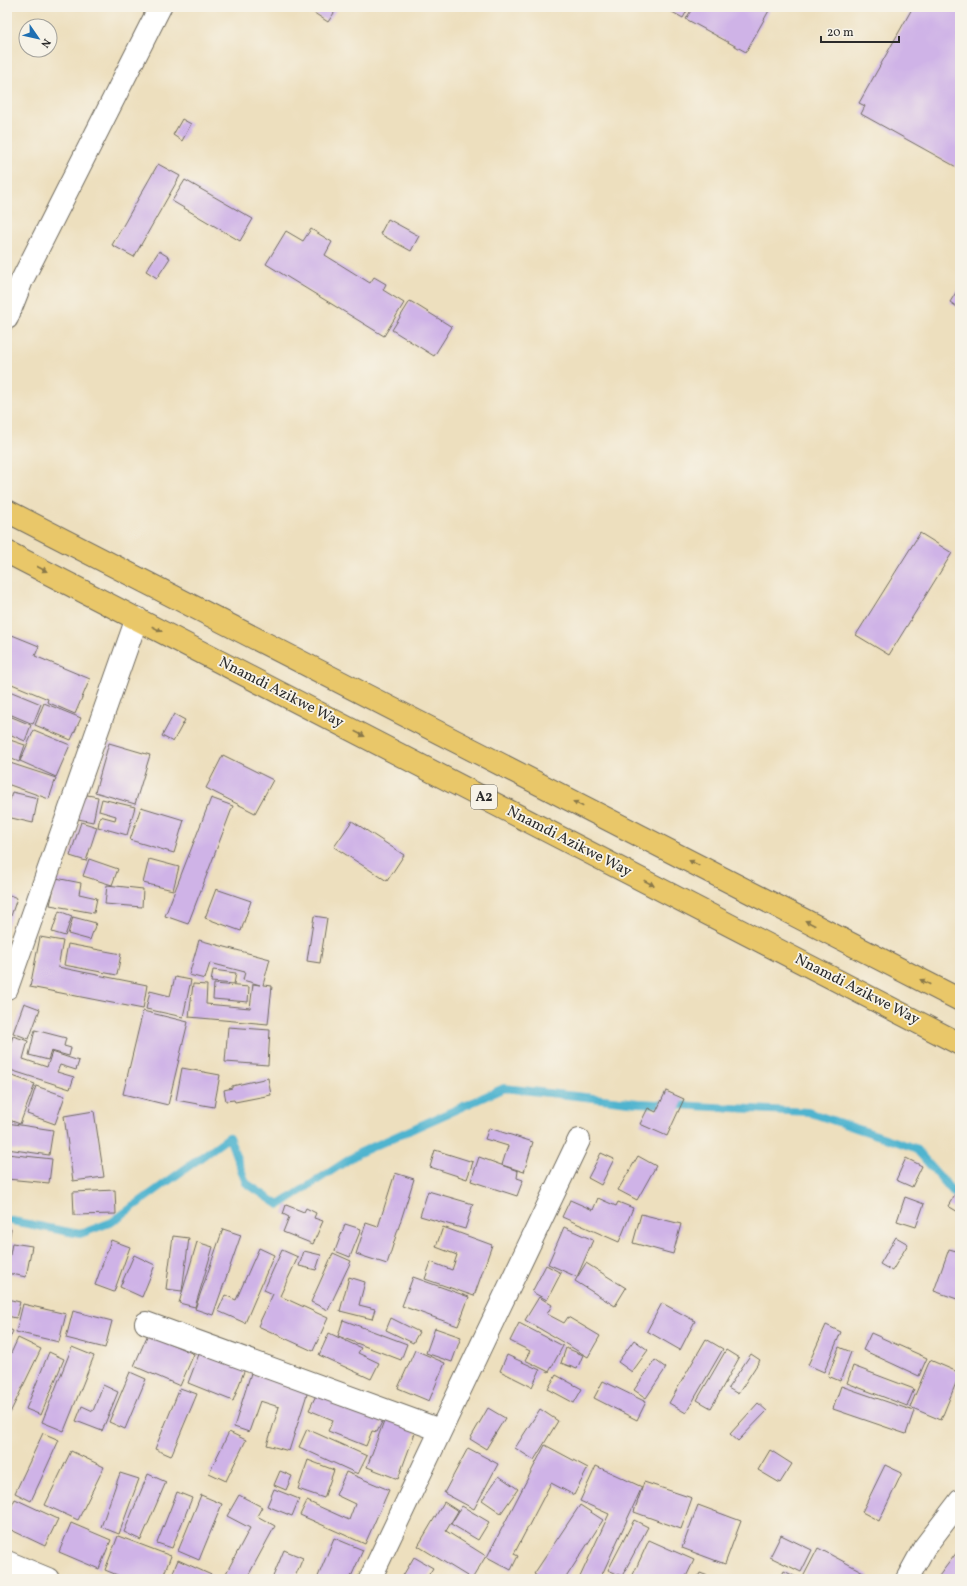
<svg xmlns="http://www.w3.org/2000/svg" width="967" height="1586" font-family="Vollkorn,serif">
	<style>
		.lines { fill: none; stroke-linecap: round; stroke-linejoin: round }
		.stream { stroke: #50b4cf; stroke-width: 8 }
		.building { fill: #cfb3e7 }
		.minor-casing { stroke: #6f6a5e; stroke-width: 24 }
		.highway-casing { stroke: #6f6a5e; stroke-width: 24 }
		.minor { stroke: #fff; stroke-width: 22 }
		.highway { stroke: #e9c769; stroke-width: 22 }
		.oneway { fill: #8a794a }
		.labels { text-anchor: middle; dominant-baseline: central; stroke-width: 3.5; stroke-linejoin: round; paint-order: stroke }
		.shield { fill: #f7f3e8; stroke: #686764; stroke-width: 1 }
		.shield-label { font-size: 14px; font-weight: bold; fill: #2b2b2b }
		.street-label { font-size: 15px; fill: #2b2b2b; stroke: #f7f3e8 }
	</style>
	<rect width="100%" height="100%" fill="#f7f3e8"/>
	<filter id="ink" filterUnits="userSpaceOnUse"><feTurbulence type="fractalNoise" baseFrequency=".025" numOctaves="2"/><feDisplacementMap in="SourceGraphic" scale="8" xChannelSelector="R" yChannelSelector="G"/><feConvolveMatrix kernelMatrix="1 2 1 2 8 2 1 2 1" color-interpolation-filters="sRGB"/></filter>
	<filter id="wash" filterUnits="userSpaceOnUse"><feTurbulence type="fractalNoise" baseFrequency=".012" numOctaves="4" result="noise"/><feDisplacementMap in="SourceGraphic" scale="16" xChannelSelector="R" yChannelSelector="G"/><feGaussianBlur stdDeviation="0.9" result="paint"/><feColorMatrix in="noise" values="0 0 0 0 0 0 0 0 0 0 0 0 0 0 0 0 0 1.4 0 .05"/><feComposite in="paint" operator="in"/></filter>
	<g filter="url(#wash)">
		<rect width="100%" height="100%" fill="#eddfbe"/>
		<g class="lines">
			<path class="stream" d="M7,1220L80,1234L112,1222L229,1137L246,1183L279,1205L359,1153L504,1088L638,1103L808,1112L915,1148L960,1200"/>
		</g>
		<g id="blocks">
			<path class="building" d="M305,7H338L328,22Z
				M663,7H689L683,18Z
				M693,7H771L746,52L686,19Z
				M913,7H960V169L861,114L865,106L859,103Z
				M182,119L191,124L182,141L173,135Z
				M158,164L180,176L134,257L112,245Z
				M185,180L253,219L240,241L172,201Z
				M388,219L419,236L411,251L380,234Z
				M311,229L332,242L325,255L370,283L374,277L386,284L383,290L404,303L384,336L266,264L286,231L303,241Z
				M159,251L170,258L157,278L146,271Z
				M960,286V309L950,302Z
				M410,301L452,327L434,356L392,330Z
				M920,533L952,553L889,655L856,635Z
				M12,635L39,646L35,656L90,679L75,714L47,702L48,699L7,682V647Z
				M7,690L41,704L33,724L7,713Z
				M44,703L81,718L71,740L35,725Z
				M174,714L185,720L173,742L162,736Z
				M7,715L31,725L25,741L7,733Z
				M34,730L70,745L56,777L20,761Z
				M7,739L25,745L19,762L7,757Z
				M109,743L150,755L135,804L95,792Z
				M223,755L273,780L255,813L206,788Z
				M7,762L56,778L49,799L7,784Z
				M12,792L38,798L33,823L7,817V799L10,800Z
				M82,794L98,797L93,822L78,819Z
				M211,798L233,806L188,924L165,916Z
				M102,799L135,807L127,835L98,827L100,816L115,820L116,816L99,811Z
				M141,807L184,820L174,853L130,840Z
				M352,821L404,855L387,881L334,847Z
				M81,822L97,827L86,861L70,856Z
				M89,859L118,869L112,885L83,876Z
				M149,859L179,867L173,890L143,883Z
				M56,878L81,883L79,894L97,898L94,913L50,905Z
				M107,885L143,889L142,907L105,904Z
				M216,889L251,901L241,931L205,918Z
				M7,894L17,898L7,928Z
				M59,911L72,916L65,936L52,932Z
				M314,916L327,918L320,963L307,961Z
				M73,917L96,923L90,940L68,934Z
				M40,937L63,941L58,967L147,985L143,1009L30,987Z
				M199,940L270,959L263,985L272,986L268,1024L189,1017L193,984L207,985L206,1004L250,1008L253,984L260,985L243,980L245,972L210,963L205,979L189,975Z
				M68,944L121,954L117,975L64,965Z
				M213,970L236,973L234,984L211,982Z
				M175,977L191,980L183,1017L146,1009L150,991L170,996Z
				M214,984L249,987L248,1002L213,999Z
				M24,1003L40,1009L29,1039L13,1033Z
				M143,1011L188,1022L168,1105L123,1094Z
				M228,1027L270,1030L268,1065L225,1062Z
				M35,1030L66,1038L64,1046L71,1048L69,1056L51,1051L48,1060L29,1055Z
				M13,1036L28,1041L23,1059L47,1067L52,1052L79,1061L76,1070L60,1065L57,1072L74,1077L70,1089L7,1069V1054Z
				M182,1068L220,1075L214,1107L176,1100Z
				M7,1074L35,1084L20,1124L7,1119Z
				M268,1078L271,1095L235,1102L234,1100L226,1101L224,1090L232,1088V1086Z
				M36,1086L65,1096L55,1124L27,1114Z
				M666,1091L684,1099L667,1136L640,1124L648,1108L656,1112Z
				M94,1111L104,1177L73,1181L64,1116Z
				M7,1123L53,1130L49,1155L7,1149Z
				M489,1128L533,1142L524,1172L502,1165L508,1146L485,1139Z
				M435,1150L473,1162L467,1179L430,1167Z
				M601,1153L614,1159L601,1185L588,1178Z
				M7,1154L52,1159L49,1183L7,1179Z
				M638,1156L656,1166L637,1200L618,1190Z
				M479,1157L518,1171L517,1178L523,1180L517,1196L471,1181Z
				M906,1158L922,1166L912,1187L896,1180Z
				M395,1173L414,1179L387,1264L356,1254L366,1223L378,1227Z
				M960,1186V1213L948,1206Z
				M115,1190L116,1214L74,1215L73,1192Z
				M428,1191L473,1204L465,1229L420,1216Z
				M905,1197L924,1204L916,1227L897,1221Z
				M598,1198L616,1206L618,1202L633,1208L619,1242L562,1217L570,1200L593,1210Z
				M286,1205L304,1212L306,1208L316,1213L314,1218L323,1221L313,1244L283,1232L289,1217L283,1214Z
				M641,1214L681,1224L673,1254L633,1243Z
				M345,1224L361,1229L350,1257L335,1251Z
				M443,1227L492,1245L474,1296L425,1279L431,1262L452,1270L457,1255L436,1247Z
				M564,1227L593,1240L577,1277L548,1264Z
				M7,1228L11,1229L8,1247H7Z
				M223,1229L241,1235L213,1315L195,1309Z
				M173,1236L189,1238L182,1291L166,1289Z
				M896,1237L908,1244L892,1271L880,1264Z
				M111,1240L130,1247L114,1292L95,1285Z
				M197,1242L213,1247L195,1307L179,1303Z
				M12,1243L32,1246L26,1277L7,1273Z
				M259,1248L274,1255L245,1323L218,1311L225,1295L236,1300Z
				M949,1249L960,1252V1300L934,1291Z
				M282,1250L298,1257L280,1296L328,1318L313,1351L258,1326L273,1294L264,1290Z
				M304,1251L321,1255L316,1270L299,1266Z
				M333,1253L351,1261L328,1310L311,1302Z
				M134,1255L155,1265L142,1297L120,1287Z
				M586,1263L626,1288L615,1306L575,1281Z
				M546,1265L561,1273L547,1300L532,1292Z
				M349,1277L365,1282L359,1305L375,1309L372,1319L340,1311Z
				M413,1277L469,1297L458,1326L402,1306Z
				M539,1297L552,1305L547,1314L564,1323L568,1317L600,1336L588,1357L525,1320Z
				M7,1299L20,1302L16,1318L7,1316Z
				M662,1303L695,1321L680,1350L647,1331Z
				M23,1304L66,1314L59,1342L16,1332Z
				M73,1311L112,1321L105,1348L66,1338Z
				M391,1318L419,1332L413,1343L386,1330Z
				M343,1320L407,1344L401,1360L338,1336Z
				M519,1323L563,1346L549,1372L525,1360L530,1351L510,1341Z
				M826,1325L841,1332L824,1372L808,1365Z
				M7,1328L13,1331L7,1344Z
				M435,1328L461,1337L452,1362L426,1353Z
				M329,1333L361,1348L358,1353L379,1363L371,1379L319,1355Z
				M871,1333L927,1358L919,1376L863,1350Z
				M148,1334L194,1354L180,1386L134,1366Z
				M18,1338L41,1349L9,1415L7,1414V1362Z
				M706,1339L723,1349L686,1413L669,1403Z
				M634,1340L648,1350L632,1372L618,1362Z
				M72,1347L94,1356L64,1431L42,1422Z
				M839,1347L851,1352L840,1381L828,1376Z
				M566,1348L583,1355L577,1369L561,1363Z
				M201,1349L246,1366L233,1401L188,1383Z
				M415,1350L445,1363L429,1401L398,1388Z
				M726,1350L739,1358L711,1408L697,1400Z
				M49,1352L64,1359L41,1415L26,1409Z
				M751,1354L760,1360L738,1394L728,1388Z
				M507,1355L540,1370L532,1387L500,1371Z
				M655,1360L666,1368L646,1398L634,1390Z
				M930,1360L960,1373L941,1420L910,1407Z
				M853,1366L914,1389L907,1406L847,1383Z
				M130,1372L146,1379L125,1429L109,1422Z
				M251,1373L308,1391L289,1451L267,1445L279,1407L260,1401L249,1432L234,1427Z
				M556,1375L582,1389L574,1403L548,1389Z
				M603,1381L646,1402L637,1420L594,1398Z
				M103,1385L118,1392L102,1431L76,1421L82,1406L93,1411Z
				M841,1386L914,1411L906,1434L833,1409Z
				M180,1388L197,1394L171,1456L155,1449Z
				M318,1391L384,1418L377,1432L372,1431L366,1446L328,1431L333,1420L309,1410Z
				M758,1403L767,1411L738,1441L730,1434Z
				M488,1408L505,1418L486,1449L470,1439Z
				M540,1409L558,1421L534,1460L515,1448Z
				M385,1418L416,1430L398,1479L367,1467Z
				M307,1429L367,1456L358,1474L299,1447Z
				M229,1432L246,1440L226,1481L209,1473Z
				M43,1433L59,1440L31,1501L15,1493Z
				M545,1445L588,1468L574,1495L551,1483L514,1554L518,1556L511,1570L487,1557Z
				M468,1448L498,1464L474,1509L444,1493Z
				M770,1450L792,1464L780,1483L758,1470Z
				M71,1451L104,1467L78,1520L45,1505Z
				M308,1460L334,1470L324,1498L298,1489Z
				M885,1465L902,1473L879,1521L862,1512Z
				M596,1466L642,1487L600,1579H579L609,1514L580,1501Z
				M280,1471L292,1476L286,1490L274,1485Z
				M346,1472L389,1490L365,1544L300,1515L307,1501L349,1520L355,1504L336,1495Z
				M120,1473L139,1479L119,1534L101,1527Z
				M148,1474L166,1482L141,1540L124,1532Z
				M499,1476L518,1489L501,1513L482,1500Z
				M644,1482L692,1498L681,1529L634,1512Z
				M274,1489L299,1499L292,1516L267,1506Z
				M177,1492L192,1498L172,1548L157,1543Z
				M201,1495L222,1504L199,1560L178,1551Z
				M239,1495L262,1507L257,1516L275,1526L248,1576L254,1579H223L250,1528L227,1516Z
				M15,1499L58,1519L45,1546L7,1528V1515Z
				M444,1502L458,1511L446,1531L486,1556L472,1579L418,1546Z
				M580,1505L603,1520L565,1579H541L534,1574Z
				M698,1505L741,1521L725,1564L682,1548Z
				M462,1506L489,1522L478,1540L451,1524Z
				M634,1520L648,1527L622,1576L608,1570Z
				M71,1523L111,1540L99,1569L59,1552Z
				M781,1535L812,1550L801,1572L770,1557Z
				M118,1536L171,1556L162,1579H127L105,1570Z
				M334,1538L363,1550L350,1579H317Z
				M649,1540L694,1560L685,1579H631Z
				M818,1548L869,1575L866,1579H802Z
				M960,1548V1579H943L939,1576Z
				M284,1550L303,1558L294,1579H272Z
				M414,1557L433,1568L426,1579H401Z
				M178,1560L218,1578L217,1579H170Z
				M784,1571L796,1577L795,1579H780Z
				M700,1573L716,1579H697Z"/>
		</g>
	</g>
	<g filter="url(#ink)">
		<use href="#blocks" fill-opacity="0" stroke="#6f6a5e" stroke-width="1"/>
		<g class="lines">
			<defs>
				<path id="minor" d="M7,318L22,280L160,7
					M7,988L137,618
					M146,1323L440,1430
					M7,1562L48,1579
					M370,1579L579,1140
					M907,1579L924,1548L960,1501"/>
				<path id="highway" d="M7,511L960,1000
					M7,552L960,1044"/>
			</defs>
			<use href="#minor" class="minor-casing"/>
			<use href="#highway" class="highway-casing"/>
			<use href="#minor" class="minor"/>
			<use href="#highway" class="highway"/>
		</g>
		<defs><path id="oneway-solid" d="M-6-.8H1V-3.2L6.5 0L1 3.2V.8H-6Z"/></defs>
		<g class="oneway">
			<use href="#oneway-solid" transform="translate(42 569) rotate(27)"/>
			<use href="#oneway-solid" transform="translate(157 629) rotate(27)"/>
			<use href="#oneway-solid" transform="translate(360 734) rotate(27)"/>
			<use href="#oneway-solid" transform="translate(578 804) rotate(-153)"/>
			<use href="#oneway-solid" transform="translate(694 863) rotate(-153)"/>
			<use href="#oneway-solid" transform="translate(649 883) rotate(27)"/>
			<use href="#oneway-solid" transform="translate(810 923) rotate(-153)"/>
			<use href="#oneway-solid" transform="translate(925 982) rotate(-153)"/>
		</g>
	</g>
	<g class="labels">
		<rect class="shield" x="471" y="785" width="26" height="24" rx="3"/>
		<g class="shield-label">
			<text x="484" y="797">A2</text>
		</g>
		<g class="street-label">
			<text transform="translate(281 693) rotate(27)">Nnamdi Azikwe Way</text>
			<text transform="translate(569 842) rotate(27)">Nnamdi Azikwe Way</text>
			<text transform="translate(857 990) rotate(27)">Nnamdi Azikwe Way</text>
		</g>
	</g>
	<rect width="967" height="1586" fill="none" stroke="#f7f3e8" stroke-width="24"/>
	<g transform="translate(38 38) rotate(124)"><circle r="19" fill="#f7f3e8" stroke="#a5a39c"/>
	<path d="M0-3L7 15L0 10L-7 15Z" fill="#1f6fb2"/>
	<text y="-6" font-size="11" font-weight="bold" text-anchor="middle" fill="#2b2b2b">N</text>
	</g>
	<path d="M821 36v6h78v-6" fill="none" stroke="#2b2b2b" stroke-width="2"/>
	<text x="827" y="36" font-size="12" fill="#2b2b2b" stroke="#f7f3e8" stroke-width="3" paint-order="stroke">20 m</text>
</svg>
